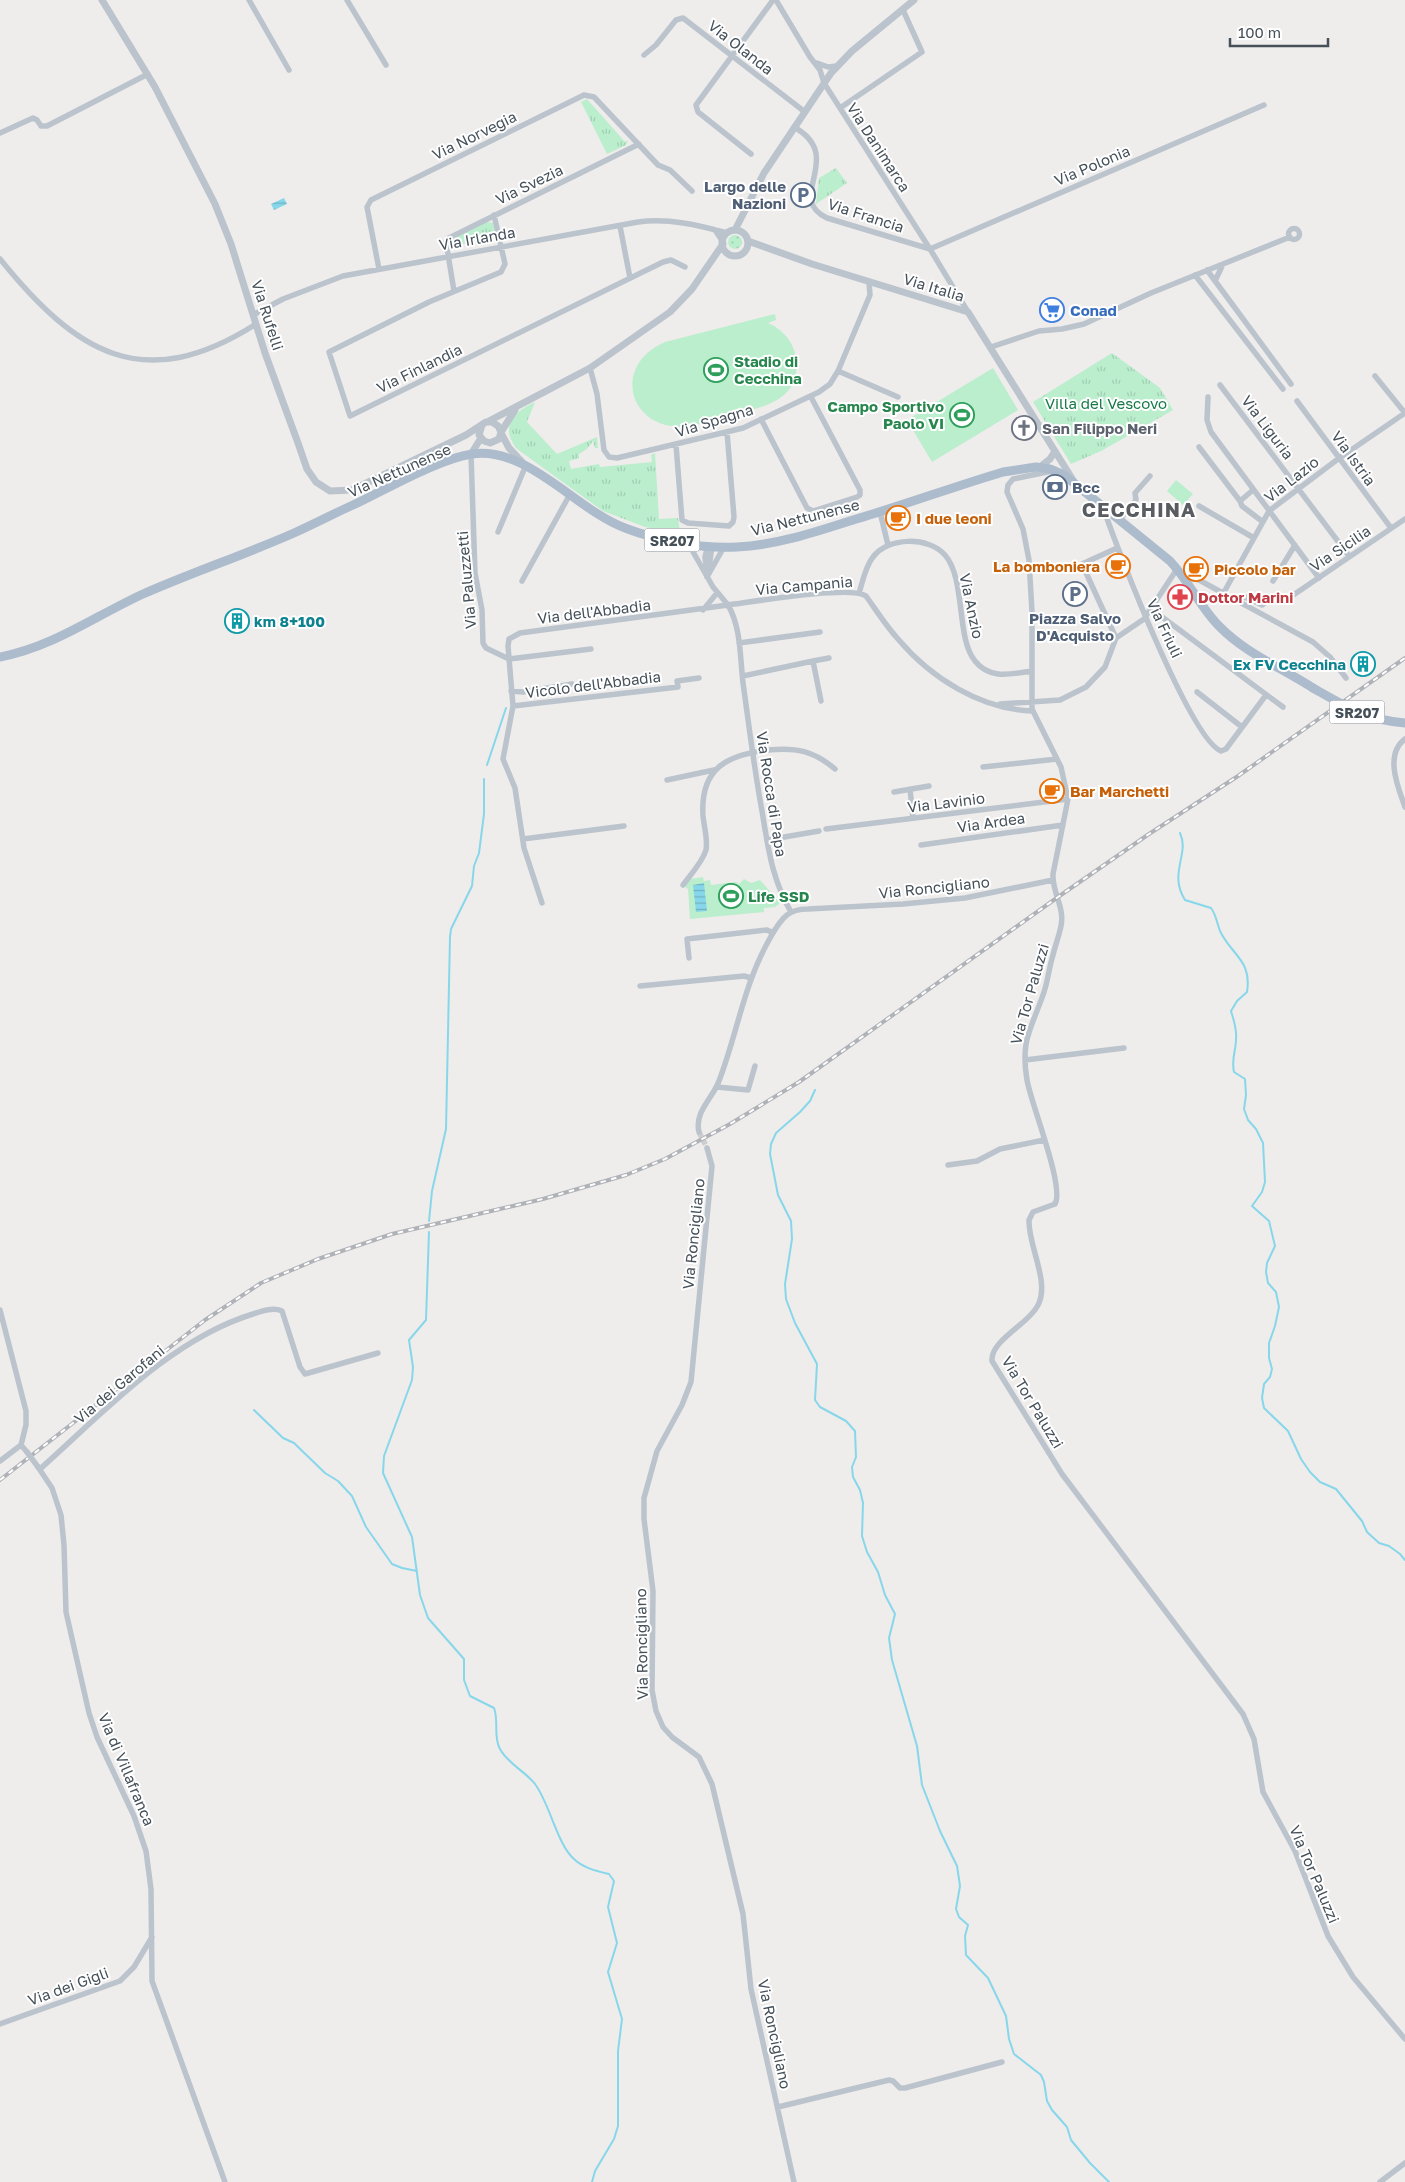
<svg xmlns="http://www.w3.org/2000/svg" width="1405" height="2182" font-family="'Golos Text',sans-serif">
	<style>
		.grass { fill: url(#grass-dots) }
		.park { fill: url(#park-tufts) }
		.pitch { fill: #baeecd }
		.water { fill: url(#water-rules) }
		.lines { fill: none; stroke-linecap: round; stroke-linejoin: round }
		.stream { stroke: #87d7ea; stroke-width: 2 }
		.minor-tunnel { stroke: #cdcdcf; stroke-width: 5.5; stroke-dasharray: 5.5 3; stroke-linecap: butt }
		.minor { stroke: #bbc4cc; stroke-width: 5.5 }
		.tertiary { stroke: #bbc4cc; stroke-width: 7 }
		.primary { stroke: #acbccc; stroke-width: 9 }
		.rail-casing { stroke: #afb2b7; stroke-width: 4 }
		.rail { stroke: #fff; stroke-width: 2; stroke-dasharray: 5.5; stroke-linecap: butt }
		.minor-bridge { stroke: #bbc4cc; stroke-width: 5.5 }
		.primary-bridge { stroke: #acbccc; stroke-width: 9 }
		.labels { text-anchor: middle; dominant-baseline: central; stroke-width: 4; stroke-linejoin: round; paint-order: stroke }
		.shield { fill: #fff; stroke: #7d848b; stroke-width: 1 }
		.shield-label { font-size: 14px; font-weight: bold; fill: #455059 }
		.street-label { font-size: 15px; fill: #455059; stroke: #fff }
		.service-label { font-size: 15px; font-weight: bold; fill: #4e5e75; stroke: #fff; text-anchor: end }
		.shop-label { font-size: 15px; font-weight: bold; fill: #366cbe; stroke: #fff; text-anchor: start }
		.leisure-label { font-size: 15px; font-weight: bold; fill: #27864d; stroke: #fff; text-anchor: start }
		.park-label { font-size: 15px; fill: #177947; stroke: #fff }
		.worship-label { font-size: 15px; font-weight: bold; fill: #5b616d; stroke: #fff; text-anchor: start }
		.food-label { font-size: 15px; font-weight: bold; fill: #c56008; stroke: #fff; text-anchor: start }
		.health-label { font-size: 15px; font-weight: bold; fill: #be3a42; stroke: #fff; text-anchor: start }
		.culture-label { font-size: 15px; font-weight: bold; fill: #0d838f; stroke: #fff; text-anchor: start }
		.district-label { font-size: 20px; font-weight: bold; letter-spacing: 1px; fill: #595d61; stroke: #fff }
	</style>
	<defs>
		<pattern id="grass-dots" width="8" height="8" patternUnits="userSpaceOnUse" patternTransform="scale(1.25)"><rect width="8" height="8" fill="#baeecd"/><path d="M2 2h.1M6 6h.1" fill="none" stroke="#a1ceb2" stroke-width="1.8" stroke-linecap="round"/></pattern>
		<pattern id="park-tufts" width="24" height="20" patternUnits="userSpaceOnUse" patternTransform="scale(1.25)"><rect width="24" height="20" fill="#baeecd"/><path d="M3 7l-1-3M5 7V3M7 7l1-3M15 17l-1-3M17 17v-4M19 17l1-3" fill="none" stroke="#a1ceb2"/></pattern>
		<pattern id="water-rules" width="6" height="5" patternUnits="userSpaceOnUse" patternTransform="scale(1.25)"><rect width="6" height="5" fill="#87d7ea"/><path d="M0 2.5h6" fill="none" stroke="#70b1c1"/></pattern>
	</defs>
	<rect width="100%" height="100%" fill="#efecec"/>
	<path class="grass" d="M728 242a7 7 0 1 1 14 0a7 7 0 1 1-14 0Z"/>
	<path class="park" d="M587,99L625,142L628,140L626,145L607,154L581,102Z
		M836,168L847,183L816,204L819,178Z
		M487,222L493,223L497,241L490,242L489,239L457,245L454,250H450L451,240Z
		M1112,353L1160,388L1173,410L1101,451L1071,464L1033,402Z
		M535,402L527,422L557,454L597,437L598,448H595L593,441L587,449L579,454V458L569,461L571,469L599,464L600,467L652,462L651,455L655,453L659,519L678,518L680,533L645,527L603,511L517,449C499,426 514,412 535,402Z"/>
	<path class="pitch" d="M775,314L776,320L768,323C782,329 794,342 796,358C801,399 767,406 736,414C721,418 706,422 691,426C630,435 609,366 665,342Z
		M993,368L1018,410L932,462L907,420Z
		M1176,480L1193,494L1183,505L1167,491Z
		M703,877L704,881L710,880L711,885L736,882L739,884L744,879L751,883L760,880L780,903L775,907L764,908V912L690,919L688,889L685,887L690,879Z"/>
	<path class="water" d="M284,198L287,204L274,210L271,204Z
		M704,883L707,911L696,912L693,885Z"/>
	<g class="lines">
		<path class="stream" d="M487,765L506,708
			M1180,833C1190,854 1168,873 1185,900L1211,908C1217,916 1217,925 1221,933C1233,956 1252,961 1247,992L1237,1001L1231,1011C1234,1021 1237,1029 1236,1039C1236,1051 1231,1059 1234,1072L1245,1079L1246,1095L1244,1109L1248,1120L1256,1129L1263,1143L1265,1182L1262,1192L1252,1206L1269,1221L1275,1246L1267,1263L1266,1272L1268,1283L1276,1292L1279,1307L1275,1326L1269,1343V1358L1272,1369L1270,1377L1264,1384L1262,1398L1264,1408L1288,1431L1301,1459L1310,1472L1320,1482L1336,1489L1362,1521L1367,1532L1379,1543L1389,1546L1400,1554L1405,1560
			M815,1090L810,1101L800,1112L776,1133L771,1144L770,1154L778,1195L791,1221L792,1239L785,1284L786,1299L795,1323L817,1364L815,1400L820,1407L846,1421L855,1431L856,1457L852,1467L853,1477L860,1490L863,1503L862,1536L867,1552L878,1572L885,1595L895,1614L889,1638L892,1660L917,1746L922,1785L940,1831L957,1866L960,1886L956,1909L959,1917L968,1925L965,1936L966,1955L988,1978L1006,2016L1009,2039L1014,2054L1041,2075L1044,2082L1047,2101L1052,2110L1067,2127L1071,2140L1090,2163L1109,2182
			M429,1221L432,1191L446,1129L450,937L451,929L472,886L474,866L479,853L484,814V779
			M429,1232L426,1320L409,1340L413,1367L412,1380L384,1456L383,1473L412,1537L420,1595L428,1618L464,1659V1680L470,1696L494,1708C499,1721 493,1737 500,1749C508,1764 525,1771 535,1784C550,1804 557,1844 574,1859C583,1868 597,1871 609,1874L614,1881L608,1907L617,1943L608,1972L622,2019L618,2051V2126L614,2139L595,2171L592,2182
			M254,1410L283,1438L294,1443L325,1473L338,1481L352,1496L366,1527L392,1564L402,1568L417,1571"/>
		<path class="minor-tunnel" d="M699,1132L707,1148"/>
		<path class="minor" d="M249,0L289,70
			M347,0L386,65
			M776,0L810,57L820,70L824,83L930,249L1264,105
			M644,55L656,45L676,20L683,18L805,112
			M817,63L828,67L837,66
			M840,108L922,52L903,10
			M794,127C847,157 784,198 827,218L930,249L968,312
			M0,133L33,118L37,120L41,126H47L148,74
			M751,154L698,112L696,105L773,0
			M494,215L505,264L501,272L429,302L329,352L350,416L663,262L671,260L685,267
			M620,226L630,278
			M1288.5 234a5.5 5.5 0 1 1 11 0a5.5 5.5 0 1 1-11 0Z
			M715,230L723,242
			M0,259C76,353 143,396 256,324
			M379,269L367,207L371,200L584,95L594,97L658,165L670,170L692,191
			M1207,270L1291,384
			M1195,275L1283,389
			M1215,281L1223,264
			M454,291L446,242L449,238L639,144
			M253,315L283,299L343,276L638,222C669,218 698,225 727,233
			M991,347L1039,331L1062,329L1084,324L1151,293L1290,237
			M590,368L597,394L604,450L609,457L617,458L743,428L819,392L830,384L838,371L870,295L869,282
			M838,371L898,397
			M1375,376L1405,413
			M1220,385L1349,556
			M1208,397L1207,420L1211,432L1319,578
			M1297,401L1391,528
			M761,419L807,508L813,511L857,497L860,495V490L811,397
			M676,445L682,520L688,523L729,526L733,522L734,517L727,432
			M1199,447L1240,501
			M471,454L475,573L482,610L483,643L486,648L509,659
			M1052,471L1013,479L1008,485L1007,492L1023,529L1029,560L1032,612V709L1061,767L1068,799L1053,874C1052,893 1065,907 1061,926C1059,936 1055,946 1053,955C1049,968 1048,980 1044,992C1032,1028 1020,1039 1027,1080C1031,1104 1065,1187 1055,1204L1033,1212L1029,1220C1028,1245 1049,1280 1039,1303C1030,1324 990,1340 992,1361L1062,1474L1243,1714L1254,1739L1263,1792L1295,1851L1328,1936L1353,1977L1405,2039
			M1253,490L1240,501L1242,506L1263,522
			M1199,506L1254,538
			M1104,510C1117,548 1190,739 1221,751L1226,749L1266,695
			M880,512L888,545
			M1120,519L1136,500L1135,493L1150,476
			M498,532L526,465
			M688,543L713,587L728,605C752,602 850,585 866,596C876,610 886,626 898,639C931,678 980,709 1032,711
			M709,568L712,546
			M707,573L705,557L708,545
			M1183,576L1199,580L1313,642L1330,657L1346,678
			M707,577L724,547
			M522,581L569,496
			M1273,581L1295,545
			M859,593C863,581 865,567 873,557C888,537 928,536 945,555C966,579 956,639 975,661C990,680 1011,674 1032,671
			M1223,594L1269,511L1338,459L1405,413
			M1236,601L1245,597L1262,605L1271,598L1286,600L1405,519
			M1150,608L1283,707
			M703,610L717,593
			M1116,638L1082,564L1117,548
			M739,643L820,632
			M509,659L591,649
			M813,661L829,658
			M743,676L813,661L821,701
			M511,691L523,692L572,684
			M1197,692L1242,727
			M1000,704L1060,700L1086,687L1105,667L1116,638L1144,619L1177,569
			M513,706L678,687L677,681L699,678
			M1405,739C1384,755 1398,787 1405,807
			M983,767L1057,759
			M667,780L714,770
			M910,789L913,818
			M894,792L929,786
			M826,829L1068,799
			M523,839L624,826
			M767,840L819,831
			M921,845L1063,825
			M683,885C690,875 702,863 706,850C708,840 704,826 703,816C700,768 727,755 768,750C796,747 814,751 835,769
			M542,903L524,848L515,788L503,759L513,706L508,646L509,639L520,633L728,605C741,627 740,657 743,683C749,725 754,768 762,811C768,847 772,880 791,912
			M689,958L687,939L767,930L773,933
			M640,986L744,976L751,978
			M1025,1060L1124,1048
			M717,1087L748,1090L755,1066
			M699,1132C694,1112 713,1098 719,1081C737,1034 744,984 769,940C774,931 779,921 787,915C793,910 801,909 808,909L903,904L965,898L1053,880
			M707,1148L712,1166L691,1382L682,1405L657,1451L644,1498V1519L653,1591L652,1690L656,1711L663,1727L672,1737L699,1757L712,1784L743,1914L751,1989L794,2182
			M948,1165L977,1161L1000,1149L1044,1140
			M0,1310L26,1411V1425L21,1445L27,1452
			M0,1461L21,1445
			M38,1467L52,1488L61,1515L64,1545L66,1612L89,1713L97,1737L134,1816L146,1851L151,1889L152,1981L225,2182
			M40,1469C103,1413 171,1339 253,1314C262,1311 273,1307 282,1311L300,1367L305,1374L378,1353
			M0,2024L120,1981L134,1967L152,1937
			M778,2107L889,2080L893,2081L900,2088H905L1002,2062
			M1380,2182L1405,2163"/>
		<path class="tertiary" d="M102,0L155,87L215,204L231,244L265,353L298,443L307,469L316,482L330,491L352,490L466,435L486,422H492L498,426L501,432L499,439L490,443L484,441L479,435L482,425
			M735,230L764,173L831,73L852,51L914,0
			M722 243a13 13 0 1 1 26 0a13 13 0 1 1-26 0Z
			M748,241L812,264L968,312L1073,480
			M489,421L590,368L670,312L692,289L723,244
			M501,432L515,410
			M501,433L509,448L522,462
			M471,454L481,438
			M1040,467L1050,459L1055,451"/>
		<path class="primary" d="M0,657C53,647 95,616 143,594C193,572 244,555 294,533C314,524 333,514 353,505C385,490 438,459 472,454C528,446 576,510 625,528C659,541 701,549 737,547C777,545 816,532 853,520C904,505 953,487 1003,472L1036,467L1050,469L1064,475L1170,561C1189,581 1200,607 1219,626C1245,653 1282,668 1313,688"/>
		<defs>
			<path id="rail" d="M0,1480L205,1320L261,1283L318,1259L392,1234L543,1199L626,1175L665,1159L730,1124L799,1082L1058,897L1149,834L1238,776L1405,658"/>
		</defs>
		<use href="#rail" class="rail-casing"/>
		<use href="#rail" class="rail"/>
		<path class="minor-bridge" d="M27,1452L38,1467"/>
		<path class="primary-bridge" d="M1313,688C1345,706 1367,720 1405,723"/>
	</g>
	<defs>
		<symbol id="parking-ring" viewBox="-11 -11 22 22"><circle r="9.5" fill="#fff" stroke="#5c6f8a" stroke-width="1.5"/><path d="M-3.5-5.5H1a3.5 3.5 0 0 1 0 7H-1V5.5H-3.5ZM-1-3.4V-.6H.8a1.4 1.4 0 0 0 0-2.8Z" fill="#5c6f8a"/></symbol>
		<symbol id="supermarket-ring" viewBox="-11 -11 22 22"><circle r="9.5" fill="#fff" stroke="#3f7fe0" stroke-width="1.5"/><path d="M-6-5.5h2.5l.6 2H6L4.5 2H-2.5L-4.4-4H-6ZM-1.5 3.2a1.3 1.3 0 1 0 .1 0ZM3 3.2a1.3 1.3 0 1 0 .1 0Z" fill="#3f7fe0"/></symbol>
		<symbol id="stadium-ring" viewBox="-11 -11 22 22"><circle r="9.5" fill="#fff" stroke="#2e9e5b" stroke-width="1.5"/><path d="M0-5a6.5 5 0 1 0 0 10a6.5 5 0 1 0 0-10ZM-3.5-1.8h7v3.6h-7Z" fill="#2e9e5b"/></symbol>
		<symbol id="church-ring" viewBox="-11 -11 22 22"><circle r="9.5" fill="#fff" stroke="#6b7280" stroke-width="1.5"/><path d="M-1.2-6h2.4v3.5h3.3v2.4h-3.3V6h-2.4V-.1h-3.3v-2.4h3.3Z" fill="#6b7280"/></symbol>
		<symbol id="bank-ring" viewBox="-11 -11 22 22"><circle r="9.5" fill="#fff" stroke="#5c6f8a" stroke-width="1.5"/><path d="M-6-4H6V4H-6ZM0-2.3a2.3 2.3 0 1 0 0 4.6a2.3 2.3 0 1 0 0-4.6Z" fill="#5c6f8a"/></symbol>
		<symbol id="cafe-ring" viewBox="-11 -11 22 22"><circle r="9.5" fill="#fff" stroke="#e8710a" stroke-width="1.5"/><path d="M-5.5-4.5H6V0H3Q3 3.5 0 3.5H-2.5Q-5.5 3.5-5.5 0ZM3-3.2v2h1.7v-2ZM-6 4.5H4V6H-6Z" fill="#e8710a"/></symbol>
		<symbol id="pharmacy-ring" viewBox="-11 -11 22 22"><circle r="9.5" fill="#fff" stroke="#e0444e" stroke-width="1.5"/><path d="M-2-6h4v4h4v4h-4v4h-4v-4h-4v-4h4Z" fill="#e0444e"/></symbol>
		<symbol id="building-ring" viewBox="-11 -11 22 22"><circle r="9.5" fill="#fff" stroke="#0f9aa8" stroke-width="1.5"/><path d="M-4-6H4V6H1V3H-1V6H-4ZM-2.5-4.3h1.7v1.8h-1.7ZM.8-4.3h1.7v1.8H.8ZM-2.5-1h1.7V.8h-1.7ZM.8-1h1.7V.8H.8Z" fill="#0f9aa8"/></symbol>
	</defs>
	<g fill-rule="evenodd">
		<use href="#parking-ring" x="789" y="181" width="28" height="28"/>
		<use href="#supermarket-ring" x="1038" y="296" width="28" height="28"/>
		<use href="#stadium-ring" x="702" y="356" width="28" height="28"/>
		<use href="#stadium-ring" x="948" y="401" width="28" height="28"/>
		<use href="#church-ring" x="1010" y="414" width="28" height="28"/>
		<use href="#bank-ring" x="1041" y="473" width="28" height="28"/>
		<use href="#cafe-ring" x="884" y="504" width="28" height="28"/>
		<use href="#cafe-ring" x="1104" y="552" width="28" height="28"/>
		<use href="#cafe-ring" x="1182" y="555" width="28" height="28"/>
		<use href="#parking-ring" x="1061" y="580" width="28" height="28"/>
		<use href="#pharmacy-ring" x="1166" y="583" width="28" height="28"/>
		<use href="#building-ring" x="223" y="607" width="28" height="28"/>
		<use href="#building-ring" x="1349" y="650" width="28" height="28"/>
		<use href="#cafe-ring" x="1038" y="777" width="28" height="28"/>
		<use href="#stadium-ring" x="717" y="882" width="28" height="28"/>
	</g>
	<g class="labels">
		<g class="shield">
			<rect x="644.5" y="528.5" width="55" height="23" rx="4"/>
			<rect x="1329.5" y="700.5" width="55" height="23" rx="4"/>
		</g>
		<g class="shield-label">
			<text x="672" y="540">SR207</text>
			<text x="1357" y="712">SR207</text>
		</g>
		<g class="street-label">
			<text transform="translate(741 47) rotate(38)">Via Olanda</text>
			<text transform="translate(474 135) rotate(-26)">Via Norvegia</text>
			<text transform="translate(879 147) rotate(57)">Via Danimarca</text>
			<text transform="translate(1092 165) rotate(-23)">Via Polonia</text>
			<text transform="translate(529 184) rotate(-26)">Via Svezia</text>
			<text transform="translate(866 215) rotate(18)">Via Francia</text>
			<text transform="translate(477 238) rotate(-10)">Via Irlanda</text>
			<text transform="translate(934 287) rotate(17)">Via Italia</text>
			<text transform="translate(268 315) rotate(72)">Via Rufelli</text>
			<text transform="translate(419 368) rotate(-26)">Via Finlandia</text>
			<text transform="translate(714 420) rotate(-17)">Via Spagna</text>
			<text transform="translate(1268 427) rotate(53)">Via Liguria</text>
			<text transform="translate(1354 458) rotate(54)">Via Istria</text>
			<text transform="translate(399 470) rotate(-24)">Via Nettunense</text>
			<text transform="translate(1291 479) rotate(-38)">Via Lazio</text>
			<text transform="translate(805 517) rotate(-14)">Via Nettunense</text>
			<text transform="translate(1340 548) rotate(-34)">Via Sicilia</text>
			<text transform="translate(466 580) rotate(-95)">Via Paluzzetti</text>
			<text transform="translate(804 585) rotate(-5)">Via Campania</text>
			<text transform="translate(972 606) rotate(78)">Via Anzio</text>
			<text transform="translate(594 611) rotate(-7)">Via dell'Abbadia</text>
			<text transform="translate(1165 628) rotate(65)">Via Friuli</text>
			<text transform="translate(593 684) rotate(-7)">Vicolo dell'Abbadia</text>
			<text transform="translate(772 794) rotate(81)">Via Rocca di Papa</text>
			<text transform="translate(946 802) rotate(-7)">Via Lavinio</text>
			<text transform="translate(991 822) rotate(-8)">Via Ardea</text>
			<text transform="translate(934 887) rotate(-6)">Via Roncigliano</text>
			<text transform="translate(1029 994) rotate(-74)">Via Tor Paluzzi</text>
			<text transform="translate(693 1234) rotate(-84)">Via Roncigliano</text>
			<text transform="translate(119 1384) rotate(-40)">Via dei Garofani</text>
			<text transform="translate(1033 1402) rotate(59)">Via Tor Paluzzi</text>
			<text transform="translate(641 1644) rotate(-91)">Via Roncigliano</text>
			<text transform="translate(127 1769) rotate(67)">Via di Villafranca</text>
			<text transform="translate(1315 1874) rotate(67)">Via Tor Paluzzi</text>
			<text transform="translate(68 1986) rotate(-20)">Via dei Gigli</text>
			<text transform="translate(775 2034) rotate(78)">Via Roncigliano</text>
		</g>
		<g class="service-label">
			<text x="786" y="186">Largo delle<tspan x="786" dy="17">Nazioni</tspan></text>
			<text x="1072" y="487" text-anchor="start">Bcc</text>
			<text x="1075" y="618" text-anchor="middle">Piazza Salvo<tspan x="1075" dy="17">D'Acquisto</tspan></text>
		</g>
		<g class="shop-label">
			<text x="1070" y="310">Conad</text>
		</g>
		<g class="leisure-label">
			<text x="734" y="361">Stadio di<tspan x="734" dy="17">Cecchina</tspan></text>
			<text x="944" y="406" text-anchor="end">Campo Sportivo<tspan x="944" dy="17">Paolo VI</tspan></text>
			<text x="748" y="896">Life SSD</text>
		</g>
		<g class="park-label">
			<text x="1106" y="403">Villa del Vescovo</text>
		</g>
		<g class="worship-label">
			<text x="1042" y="428">San Filippo Neri</text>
		</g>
		<g class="food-label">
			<text x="916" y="518">I due leoni</text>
			<text x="1100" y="566" text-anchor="end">La bomboniera</text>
			<text x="1214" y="569">Piccolo bar</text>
			<text x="1070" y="791">Bar Marchetti</text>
		</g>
		<g class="health-label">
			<text x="1198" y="597">Dottor Marini</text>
		</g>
		<g class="culture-label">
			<text x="254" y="621">km 8+100</text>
			<text x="1346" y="664" text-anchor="end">Ex FV Cecchina</text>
		</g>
		<g class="district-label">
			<text x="1139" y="509">CECCHINA</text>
		</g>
	</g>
	<path d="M1230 38v8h98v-8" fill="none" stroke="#455059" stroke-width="2.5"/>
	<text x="1238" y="38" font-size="15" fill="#455059" stroke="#ffffff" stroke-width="4" paint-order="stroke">100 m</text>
</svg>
